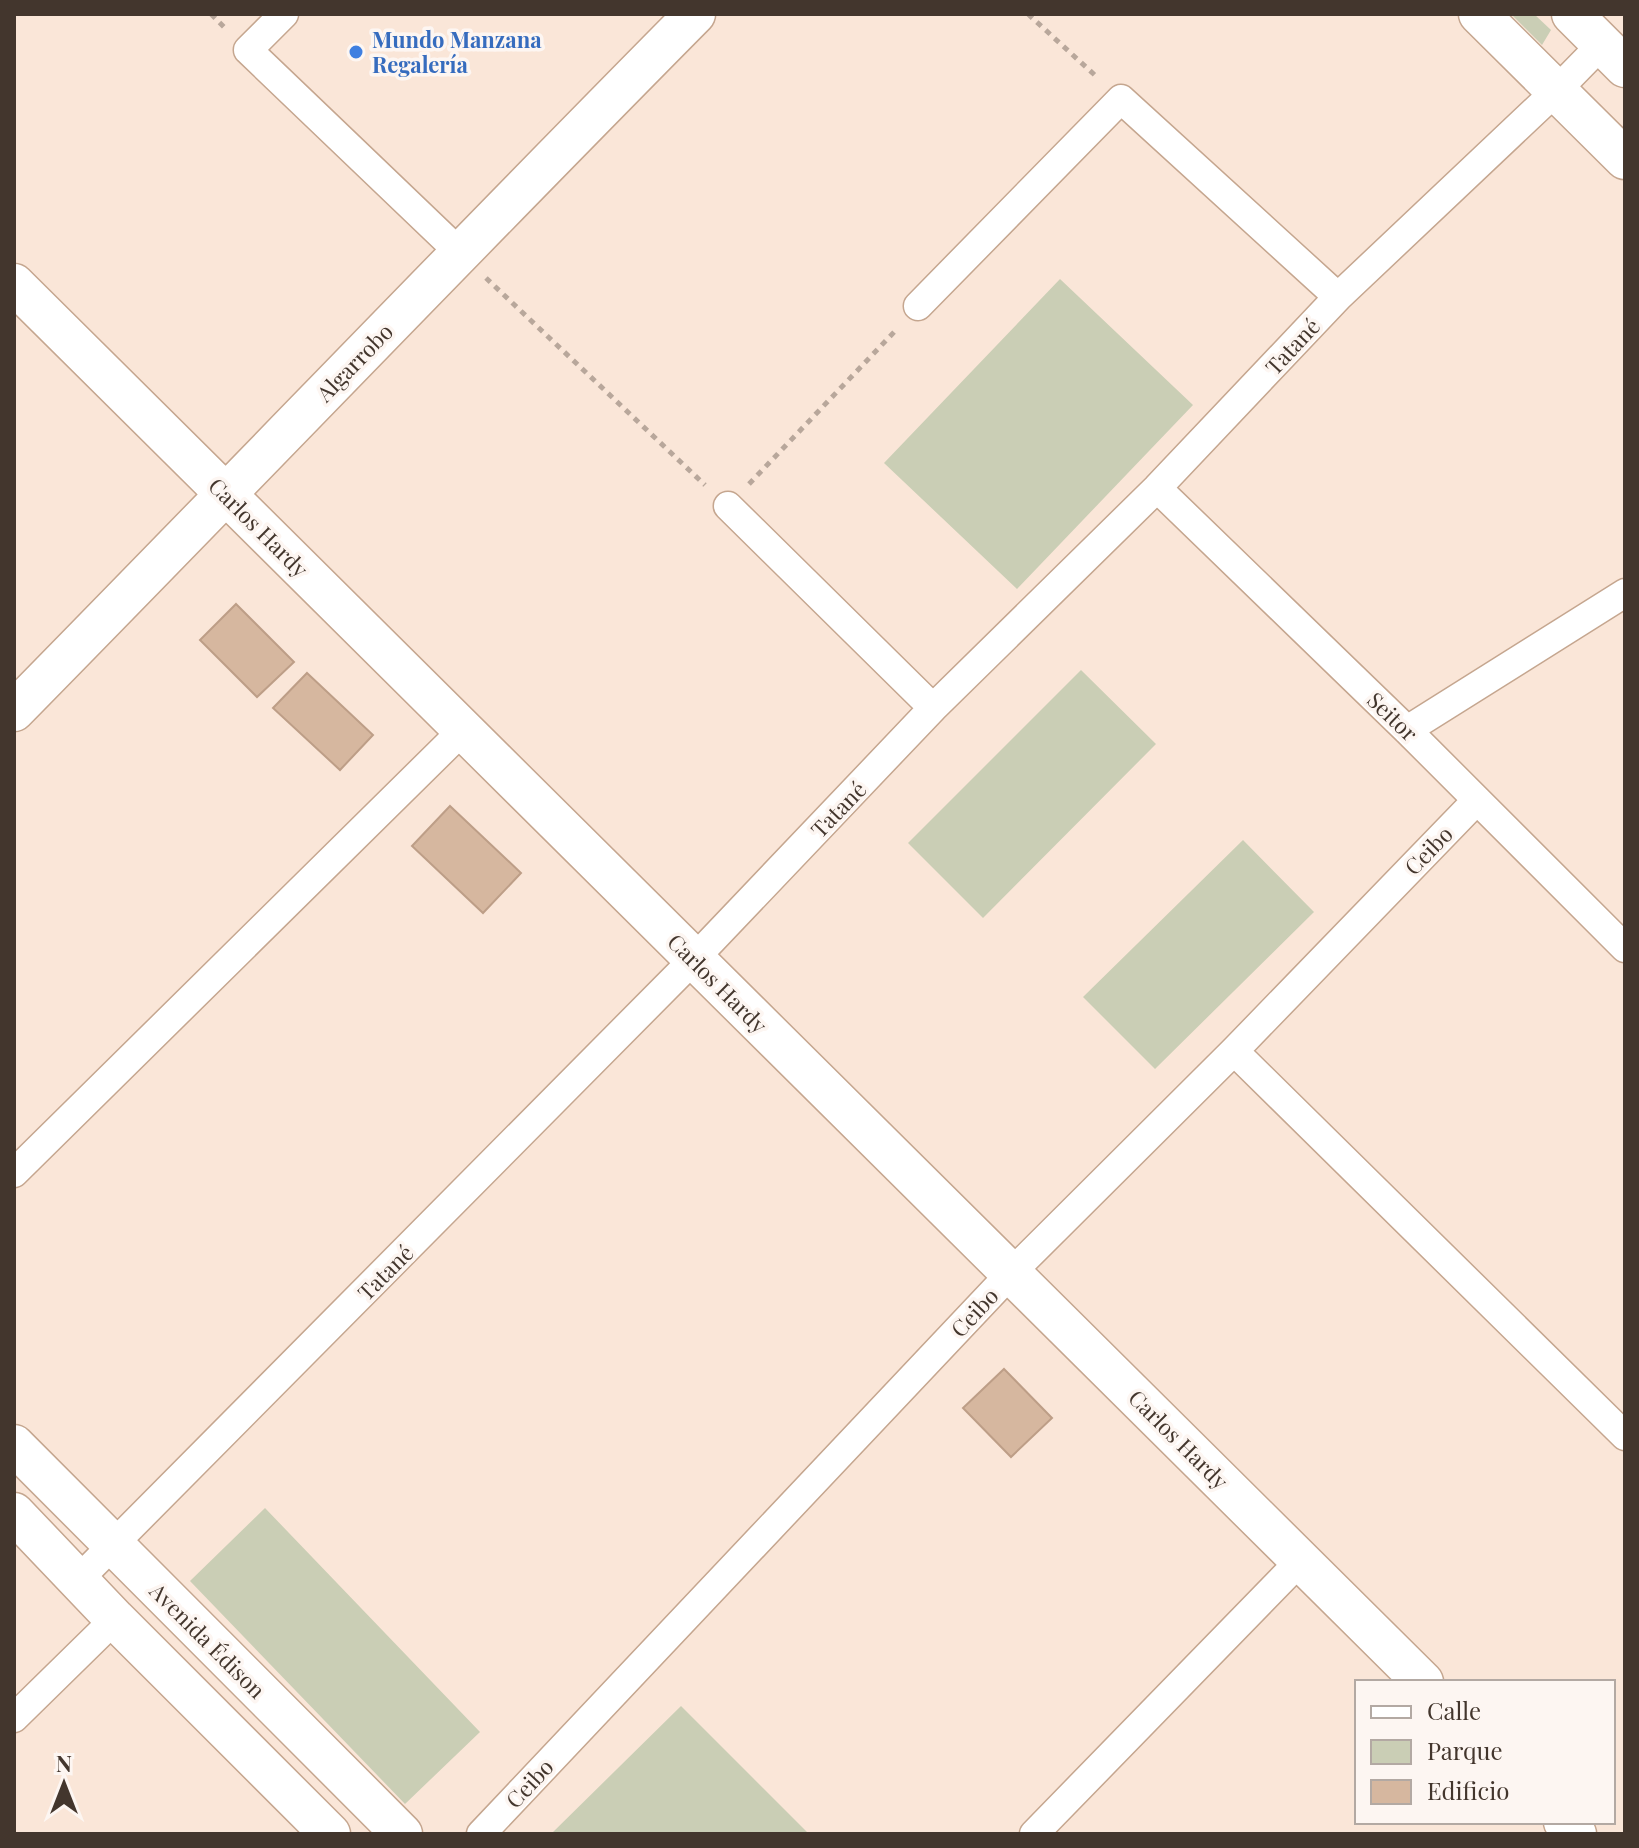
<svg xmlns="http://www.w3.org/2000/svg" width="1639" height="1848" font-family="'Playfair Display',serif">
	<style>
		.green { fill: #caceb5 }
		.building { fill: #d6b79f; stroke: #bd9e87; stroke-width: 2 }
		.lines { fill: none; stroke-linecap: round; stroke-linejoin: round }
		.street-casing { stroke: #c5a68f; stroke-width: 31 }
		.secondary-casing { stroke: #c5a68f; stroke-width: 43 }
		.path { stroke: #b8a79b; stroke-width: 5; stroke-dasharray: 6 6; stroke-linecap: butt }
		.street { stroke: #fff; stroke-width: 28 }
		.secondary { stroke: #fff; stroke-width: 40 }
		.shop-dot { fill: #3f7fe0; stroke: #fdf6f2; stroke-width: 3 }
		.labels { text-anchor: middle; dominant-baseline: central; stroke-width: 7; stroke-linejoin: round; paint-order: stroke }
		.shop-label { font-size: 22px; font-weight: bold; fill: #366cbe; stroke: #fdf6f2; text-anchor: start }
		.street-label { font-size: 22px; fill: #43362d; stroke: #fdf6f2 }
	</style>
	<rect width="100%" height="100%" fill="#fae6d8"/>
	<path class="green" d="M1511,14H1534L1551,30L1542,45Z
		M1060,279L1193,405L1017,589L884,463Z
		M1081,670L1156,744L983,918L908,843Z
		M1243,840L1314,912L1155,1069L1083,997Z
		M265,1508L480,1732L405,1804L190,1581Z
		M681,1706L809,1834H551Z"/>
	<path class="building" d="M236,604L294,662L257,697L200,640Z
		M307,673L373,735L340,770L273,708Z
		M450,806L521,873L483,913L412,846Z
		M1004,1369L1052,1418L1011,1457L963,1408Z"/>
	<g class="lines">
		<defs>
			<path id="street" d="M284,14L248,50L459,252
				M918,306L1121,99L1338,297
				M1157,488L1407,730L1625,948
				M728,506L933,708
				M1407,730L1625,593
				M1234,1051L1625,1436
				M14,1173L463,730
				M79,1579L694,959L933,708L1157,488L1338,297L1556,91L1602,44
				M14,1718L115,1619
				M481,1834L1011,1273L1234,1051L1477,800
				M1034,1834L1301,1560"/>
			<path id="secondary" d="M1479,14L1625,159
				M1572,14L1625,67
				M14,284L1423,1682
				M14,711C242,479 466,245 695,14
				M14,1445L402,1834
				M14,1513L115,1619L330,1834
				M1564,1822L1576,1834"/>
		</defs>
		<use href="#street" class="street-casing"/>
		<use href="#secondary" class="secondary-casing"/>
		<path class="path" d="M211,14L224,27
			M1028,14L1098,78
			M486,278L705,485
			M749,484L897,329"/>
		<use href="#street" class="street"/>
		<use href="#secondary" class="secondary"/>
	</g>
	<circle class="shop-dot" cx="356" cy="52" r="8"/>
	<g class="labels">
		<g class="shop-label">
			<text x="372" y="39">Mundo Manzana<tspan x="372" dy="25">Regalería</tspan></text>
		</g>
		<g class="street-label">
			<text transform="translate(1292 346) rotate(-47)">Tatané</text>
			<text transform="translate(354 362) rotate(-46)">Algarrobo</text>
			<text transform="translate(259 527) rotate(45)">Carlos Hardy</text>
			<text transform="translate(1393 716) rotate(44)">Seitor</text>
			<text transform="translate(838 809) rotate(-46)">Tatané</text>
			<text transform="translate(1428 850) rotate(-46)">Ceibo</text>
			<text transform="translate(718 983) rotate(45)">Carlos Hardy</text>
			<text transform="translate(385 1272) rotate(-45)">Tatané</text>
			<text transform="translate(974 1312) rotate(-47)">Ceibo</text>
			<text transform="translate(1179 1439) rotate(45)">Carlos Hardy</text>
			<text transform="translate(208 1640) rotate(45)">Avenida Édison</text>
			<text transform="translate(529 1783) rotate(-47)">Ceibo</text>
		</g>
	</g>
	<rect width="1639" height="1848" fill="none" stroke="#43362d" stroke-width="32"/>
	<rect x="1355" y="1680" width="260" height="144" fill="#fdf6f2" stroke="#b3a9a3" stroke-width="2"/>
	<rect x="1371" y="1706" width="40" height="12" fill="#ffffff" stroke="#b3a9a3" stroke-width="2"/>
	<text x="1427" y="1720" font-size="24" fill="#43362d">Calle</text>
	<rect x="1371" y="1740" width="40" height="24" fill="#caceb5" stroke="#b3a9a3" stroke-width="2"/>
	<text x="1427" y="1760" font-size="24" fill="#43362d">Parque</text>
	<rect x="1371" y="1780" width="40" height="24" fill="#d6b79f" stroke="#b3a9a3" stroke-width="2"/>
	<text x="1427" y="1800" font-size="24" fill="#43362d">Edificio</text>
	<g transform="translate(64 1784)" stroke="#fdf6f2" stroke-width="6" paint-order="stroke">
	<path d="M0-6L14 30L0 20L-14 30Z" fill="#43362d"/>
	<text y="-12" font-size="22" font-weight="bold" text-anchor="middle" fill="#43362d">N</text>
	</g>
</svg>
